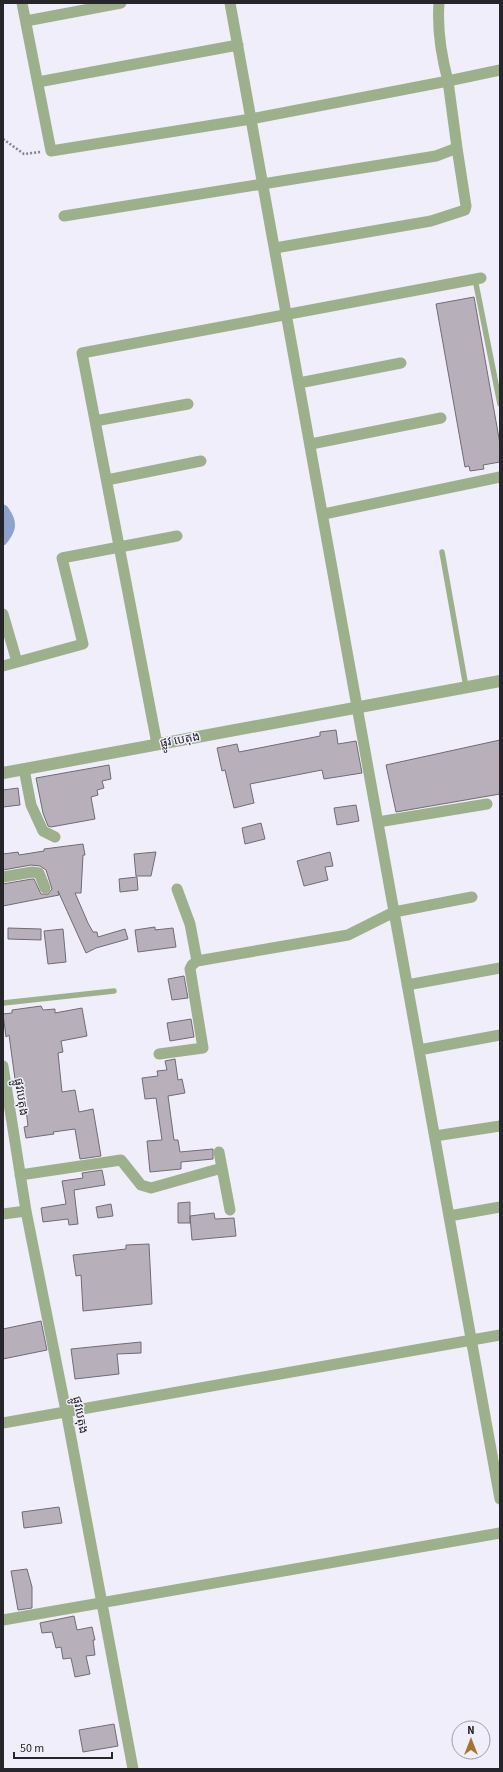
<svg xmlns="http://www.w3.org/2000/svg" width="503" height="1772" font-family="'Source Sans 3','Noto Sans Khmer',sans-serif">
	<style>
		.water { fill: #8da3ce }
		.building { fill: #b7b0bb; stroke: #726b75 }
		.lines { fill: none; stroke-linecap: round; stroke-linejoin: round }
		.path { stroke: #86848c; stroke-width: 2.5; stroke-dasharray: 2 2; stroke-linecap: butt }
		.service { stroke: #9cb18b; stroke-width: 5.5 }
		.minor { stroke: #9cb18b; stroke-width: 11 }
		.tertiary { stroke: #9cb18b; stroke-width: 12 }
		.labels { text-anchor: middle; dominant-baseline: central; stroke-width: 3; stroke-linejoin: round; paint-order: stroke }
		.street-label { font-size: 12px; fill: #262529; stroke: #f0eefb }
	</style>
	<rect width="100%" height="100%" fill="#f0eefb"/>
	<path class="water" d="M3,504L7,506C18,521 18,530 5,545H3Z"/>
	<path class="building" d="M474,297L500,444V462L483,465L484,469L470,471L469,466L465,467L436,304Z
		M336,730L338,744L356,741L362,773L324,779L322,770L250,784L254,803L234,808L225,770L222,771L217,748L237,744L239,752L320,736V732Z
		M500,740V794L396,812L386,765Z
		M109,765L111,779L102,781L104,788L97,790L98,795L91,797L95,819L51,827L48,826L43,813L36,778Z
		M18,788L20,805L3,807V790Z
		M356,805L359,821L337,825L334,808Z
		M261,823L265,839L245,844L242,828Z
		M83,844L85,855H83L81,893H75L88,923L93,932H97L98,937L125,929L128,939L96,948L86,953L58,891L59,895L3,906V884L32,879H34L41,894H48L52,889L46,870L40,866L31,865L3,870V854L18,852L19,855L44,851V849Z
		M156,852L151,876H136L134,854Z
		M330,852L333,866L325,867L328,880L304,886L297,861Z
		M137,877L138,890L120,892L119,879Z
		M155,927V930L173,928L176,947L138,952L135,930Z
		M8,928L41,929V940L8,939Z
		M63,929L66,962L48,964L44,931Z
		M184,976L188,998L172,1000L168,979Z
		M41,1006L43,1010L55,1009V1013L82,1008L87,1036L61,1041L63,1052L58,1053L62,1092L75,1090L79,1112L93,1109L101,1156L80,1159L75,1129L53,1132L54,1134L26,1138L24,1127L28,1126L24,1093L17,1094L9,1035L6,1037L3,1014L12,1013V1010Z
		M191,1019L194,1037L170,1041L167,1023Z
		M175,1059L178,1080L182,1079L185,1093L168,1096L174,1140H178L180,1152L213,1149V1159L181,1162V1169L150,1172L147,1141L162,1140L156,1098L145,1099L142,1078L158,1076L157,1071L167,1070L165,1061Z
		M102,1170L105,1185L74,1190L78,1224L69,1225L68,1219L43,1222L41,1208L66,1204L62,1181L83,1178L82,1173Z
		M190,1202V1223H178V1203Z
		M111,1204L113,1216L98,1218L96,1207Z
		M214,1213L215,1219L234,1218L236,1236L192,1240L190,1216Z
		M149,1244L152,1304L83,1311L81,1275L76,1276L73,1255L126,1249V1245Z
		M41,1321L47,1350L3,1359V1329Z
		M141,1342V1353L117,1354L119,1374L75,1379L71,1349Z
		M59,1507L62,1523L24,1528L22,1512Z
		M27,1569L32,1587V1608L18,1610L11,1571Z
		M74,1616L77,1630L92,1627L95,1640H93L95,1655L86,1656L90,1674L75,1677L71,1658L63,1659L61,1647L56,1648L52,1632L42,1633L40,1623Z
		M114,1724L118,1746L83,1752L79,1730Z"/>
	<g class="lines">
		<path class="path" d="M3,139L24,154L40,152"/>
		<path class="service" d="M475,279L500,404
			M442,552L466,687
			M3,1003L114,991"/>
		<path class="minor" d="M22,3L51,151L251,119L448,81L457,148L436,156L64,216
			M230,3L500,1499
			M439,3C437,30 441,55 448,81L500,70
			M26,21L121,3
			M38,82L238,45
			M275,248L431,221L465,210L466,206L457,148
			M299,383L401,363
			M95,421L188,404
			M311,444L441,418
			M107,480L201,461
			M324,514L500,477
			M3,614L17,662
			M3,666L83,644L62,558L177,536
			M157,744L82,353L481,278
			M24,769L31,805L43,831L55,837
			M378,822L487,804
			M3,877L32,872L39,873L45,888
			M177,889L190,924L197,961
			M407,985L500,968
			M419,1050L500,1035
			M159,1054L203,1048L190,969L192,965L197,961L348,935L394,912L472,897
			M3,1066L26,1211L66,1411L133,1769
			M435,1136L500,1126
			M219,1152L230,1210
			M20,1175L121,1160L141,1185L151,1188L222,1168
			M3,1214L26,1211
			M449,1216L500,1207
			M3,1423L500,1335
			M3,1620L500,1533"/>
		<path class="tertiary" d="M3,773L500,681"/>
	</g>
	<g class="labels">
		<g class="street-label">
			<text transform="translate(180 740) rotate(-10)">ផ្លូវ បេតុង</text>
			<text transform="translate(21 1097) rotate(81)">ផ្លូវបេតុង</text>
			<text transform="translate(80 1415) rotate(79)">ផ្លូវបេតុង</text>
		</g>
	</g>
	<rect width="503" height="1772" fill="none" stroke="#262529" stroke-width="8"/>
	<g transform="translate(471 1740)"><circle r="19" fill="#f0eefb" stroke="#9f9ea7"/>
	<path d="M0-3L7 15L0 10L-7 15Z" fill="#a8742d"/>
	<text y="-6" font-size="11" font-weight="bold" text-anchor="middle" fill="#262529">N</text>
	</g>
	<path d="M14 1752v6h98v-6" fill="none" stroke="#262529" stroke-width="2"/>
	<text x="20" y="1752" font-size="12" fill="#262529" stroke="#f0eefb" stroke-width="3" paint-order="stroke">50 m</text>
</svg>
